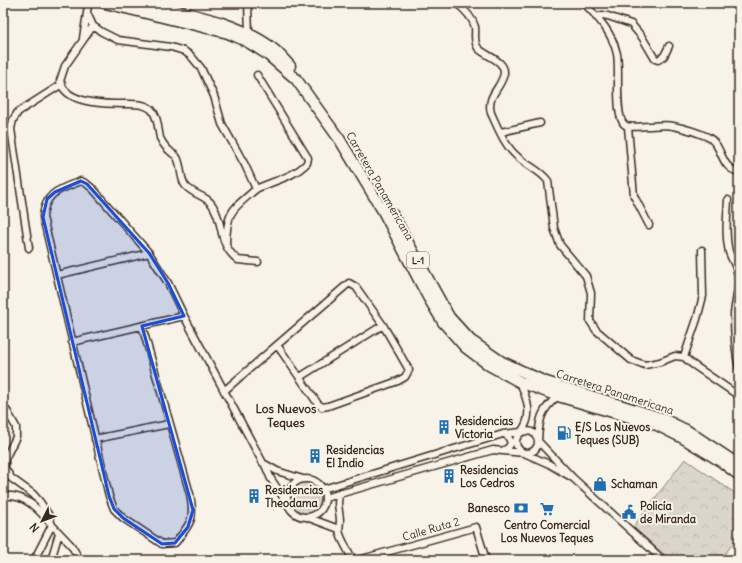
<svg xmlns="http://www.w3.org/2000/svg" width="742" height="563" font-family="Delius,sans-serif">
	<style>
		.forest { fill: url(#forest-crowns); stroke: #8b8074 }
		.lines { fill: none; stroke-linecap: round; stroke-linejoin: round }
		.street-casing { stroke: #3b2a1e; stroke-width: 9 }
		.primary-casing { stroke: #3b2a1e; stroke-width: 13 }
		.street { stroke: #f7f3e8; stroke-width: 6 }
		.primary { stroke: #f7f3e8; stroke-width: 10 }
		.marked { fill: #1d4ed8; fill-opacity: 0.2; stroke: #1d4ed8; stroke-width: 3; stroke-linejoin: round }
		.labels { text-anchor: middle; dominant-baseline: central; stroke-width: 4; stroke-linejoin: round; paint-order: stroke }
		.shield { fill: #f7f3e8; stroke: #73665b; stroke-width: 1 }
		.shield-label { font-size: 10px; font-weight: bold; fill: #3b2a1e }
		.street-label { font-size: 11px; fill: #3b2a1e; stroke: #f7f3e8 }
		.poi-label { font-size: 11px; font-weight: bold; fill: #3b2a1e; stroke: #f7f3e8; text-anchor: start }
		.neighbourhood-label { font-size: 12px; font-weight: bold; fill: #3b2a1e; stroke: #f7f3e8 }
	</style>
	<defs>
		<pattern id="forest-crowns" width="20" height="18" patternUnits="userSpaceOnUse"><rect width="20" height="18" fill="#dbd6cb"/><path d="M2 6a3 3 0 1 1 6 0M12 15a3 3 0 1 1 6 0" fill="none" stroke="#bdb8ae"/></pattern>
	</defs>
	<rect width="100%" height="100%" fill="#f7f3e8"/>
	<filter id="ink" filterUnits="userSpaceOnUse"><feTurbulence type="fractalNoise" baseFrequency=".025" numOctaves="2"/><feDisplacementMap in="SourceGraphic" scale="8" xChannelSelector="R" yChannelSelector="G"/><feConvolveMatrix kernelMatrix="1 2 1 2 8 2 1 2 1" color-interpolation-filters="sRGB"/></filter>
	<g filter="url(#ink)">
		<path class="forest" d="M685,459L739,496V536L720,560H671L633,527Z
			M308,478C318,482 322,488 325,498C308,548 259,484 308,478Z"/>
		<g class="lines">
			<defs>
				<path id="street" d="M248,3L249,35
					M456,3C464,9 472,16 475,27C476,34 473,41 478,48C485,56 505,60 504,73C502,88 486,95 491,113C498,128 505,147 519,158C528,166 541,171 548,181L554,228L560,245L586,276L591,293L590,321L596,330L631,360L645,365L660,362L675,356L684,357L692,364L739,396
					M584,3C599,19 612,32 617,54C620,68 614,118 625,125C631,130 662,123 673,126C683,128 699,133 708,137C724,146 719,168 739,172
					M87,13L93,26L102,32L118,40L171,47L184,51L191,56L201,68L214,96L222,124L245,165L256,189C232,210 227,210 226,244
					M596,17L602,15L608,16L631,24L642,37L655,59L658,60L664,56L669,46
					M93,26L65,66L60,81C61,84 62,87 64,89C75,104 108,104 124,104C133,104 143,103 151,109C158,116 158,129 160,138C162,142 167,149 171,152C172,154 174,154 176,156C182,163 179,176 185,185C192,195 207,195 213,206C225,226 217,243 238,260L258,262
					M83,38L87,13L88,3
					M628,127L634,196L649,225
					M501,132L540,123
					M256,189C273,181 294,177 307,163L308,158L257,75
					M728,200C727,217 725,235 729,252C732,261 738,268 738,278C739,290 735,302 734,314C734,333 735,351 739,369
					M29,248L11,129L13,120L18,112L62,84
					M57,275L149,253
					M349,283L356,287L383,325L409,370L405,377L398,381L328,406L322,407L318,404L277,345Z
					M142,326L190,494C195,520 191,523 175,543L162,544L123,518L114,509L109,496L43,217C45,192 60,189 81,181L87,184L93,189L149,253L168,283L184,316L263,463L277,471L303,479
					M72,342L184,316
					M684,357L697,319L703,296L702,250
					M300,377L383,325
					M224,391L277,345
					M558,396C541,410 539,419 538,441L573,478L663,560
					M3,407L7,411L16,427V437L5,459V468L11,478L33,494L40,502L48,514L52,525L71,545L80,560
					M516 442a11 11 0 1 1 22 0a11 11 0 1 1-22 0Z
					M504,434L508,436L511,443L508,448L504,450
					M95,439L169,424
					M265,465L271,479L287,503
					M287 498a19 19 0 1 1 38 0a19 19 0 1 1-38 0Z
					M323,489L503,434L521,432C534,416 527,399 520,382
					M341,492C335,501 340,511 340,521C340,525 338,529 340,534C343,543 349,552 353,560
					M3,496C25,493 39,510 52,525L34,560
					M325,498L493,450L524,453L549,464L573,478
					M309,518L339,529
					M51,560L59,533
					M358,560L476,527L486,560"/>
				<path id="primary" d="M105,3L228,33L248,42L267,54L296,79L340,140L383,211L428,297L443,322L465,347L489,365L520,382L558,396L657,425L683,438L722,462L739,475
					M144,3C187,14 236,21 272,48C279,53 284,60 290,66
					M392,214L449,317L470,340L502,362L543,381L661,418L686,430L739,465"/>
			</defs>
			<use href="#street" class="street-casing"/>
			<use href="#primary" class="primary-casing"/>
			<use href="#street" class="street"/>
			<use href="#primary" class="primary"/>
		</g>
	</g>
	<path class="marked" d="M81,181L87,184L149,253L168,283L184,316L142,326L193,510L188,527L175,543L162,544L123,518L114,509L109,496L43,217L47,199L55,192Z"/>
	<defs>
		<symbol id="building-bare" viewBox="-9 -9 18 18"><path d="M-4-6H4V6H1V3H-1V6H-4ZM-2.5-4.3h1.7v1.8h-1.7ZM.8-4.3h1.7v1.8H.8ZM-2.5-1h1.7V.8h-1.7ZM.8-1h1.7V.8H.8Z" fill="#1f6fb2" stroke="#f7f3e8" stroke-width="2.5" paint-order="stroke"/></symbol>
		<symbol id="fuel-bare" viewBox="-9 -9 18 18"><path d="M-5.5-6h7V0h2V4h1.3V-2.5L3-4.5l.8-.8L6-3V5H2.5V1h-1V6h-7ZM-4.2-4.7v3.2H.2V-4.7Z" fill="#1f6fb2" stroke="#f7f3e8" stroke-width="2.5" paint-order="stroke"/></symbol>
		<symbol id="shop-bare" viewBox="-9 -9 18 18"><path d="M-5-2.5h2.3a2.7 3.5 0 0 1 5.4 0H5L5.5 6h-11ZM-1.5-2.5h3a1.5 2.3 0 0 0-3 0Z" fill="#1f6fb2" stroke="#f7f3e8" stroke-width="2.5" paint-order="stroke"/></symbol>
		<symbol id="bank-bare" viewBox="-9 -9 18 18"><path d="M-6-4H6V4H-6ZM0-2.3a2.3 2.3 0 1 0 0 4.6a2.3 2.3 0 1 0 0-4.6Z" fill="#1f6fb2" stroke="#f7f3e8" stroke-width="2.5" paint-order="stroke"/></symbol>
		<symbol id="supermarket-bare" viewBox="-9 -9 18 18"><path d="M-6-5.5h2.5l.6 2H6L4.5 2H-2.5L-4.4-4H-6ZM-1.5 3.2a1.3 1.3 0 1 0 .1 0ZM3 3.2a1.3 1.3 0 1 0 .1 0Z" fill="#1f6fb2" stroke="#f7f3e8" stroke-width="2.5" paint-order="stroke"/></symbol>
		<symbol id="civic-bare" viewBox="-9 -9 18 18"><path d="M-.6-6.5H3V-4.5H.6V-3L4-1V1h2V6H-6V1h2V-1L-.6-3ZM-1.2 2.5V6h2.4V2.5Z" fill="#1f6fb2" stroke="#f7f3e8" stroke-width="2.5" paint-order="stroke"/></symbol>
	</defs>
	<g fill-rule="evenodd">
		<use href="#building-bare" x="434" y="417" width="20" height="20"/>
		<use href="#fuel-bare" x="554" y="423" width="20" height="20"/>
		<use href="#building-bare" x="305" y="446" width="20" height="20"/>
		<use href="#building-bare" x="439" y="466" width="20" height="20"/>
		<use href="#shop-bare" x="590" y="474" width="20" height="20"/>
		<use href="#building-bare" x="244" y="486" width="20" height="20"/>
		<use href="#bank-bare" x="511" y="498" width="20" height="20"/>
		<use href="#supermarket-bare" x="537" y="499" width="20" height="20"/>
		<use href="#civic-bare" x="619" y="502" width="20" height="20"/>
	</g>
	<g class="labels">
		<rect class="shield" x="407" y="252" width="22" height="16" rx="3"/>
		<g class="shield-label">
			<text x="418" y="260">L-1</text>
		</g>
		<g class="street-label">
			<text transform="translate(380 186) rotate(60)">Carretera Panamericana</text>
			<text transform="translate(615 392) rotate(18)">Carretera Panamericana</text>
			<text transform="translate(431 529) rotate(-16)">Calle Ruta 2</text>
		</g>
		<g class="poi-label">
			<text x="455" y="421">Residencias<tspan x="455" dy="13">Victoria</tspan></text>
			<text x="575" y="427">E/S Los Nuevos<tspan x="575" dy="13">Teques (SUB)</tspan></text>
			<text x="326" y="450">Residencias<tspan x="326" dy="13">El Indio</tspan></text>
			<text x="460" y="470">Residencias<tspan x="460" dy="13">Los Cedros</tspan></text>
			<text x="611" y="484">Schaman</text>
			<text x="265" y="490">Residencias<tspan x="265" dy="13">Theodama</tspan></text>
			<text x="640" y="506">Policía<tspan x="640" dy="13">de Miranda</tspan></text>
			<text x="510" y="508" text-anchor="end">Banesco</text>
			<text x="547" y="525" text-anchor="middle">Centro Comercial<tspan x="547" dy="13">Los Nuevos Teques</tspan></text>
		</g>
		<g class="neighbourhood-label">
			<text x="286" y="408">Los Nuevos<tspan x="286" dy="14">Teques</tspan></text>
		</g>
	</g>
	<rect width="742" height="563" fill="none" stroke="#f7f3e8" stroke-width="16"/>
	<rect x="8" y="8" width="726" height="547" fill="none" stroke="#3b2a1e" stroke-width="1.5" filter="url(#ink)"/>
	<g transform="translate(42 521) rotate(228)" stroke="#f7f3e8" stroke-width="3" paint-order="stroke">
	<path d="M0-3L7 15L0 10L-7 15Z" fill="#3b2a1e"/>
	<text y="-6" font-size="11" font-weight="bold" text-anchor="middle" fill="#3b2a1e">N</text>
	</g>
</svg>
